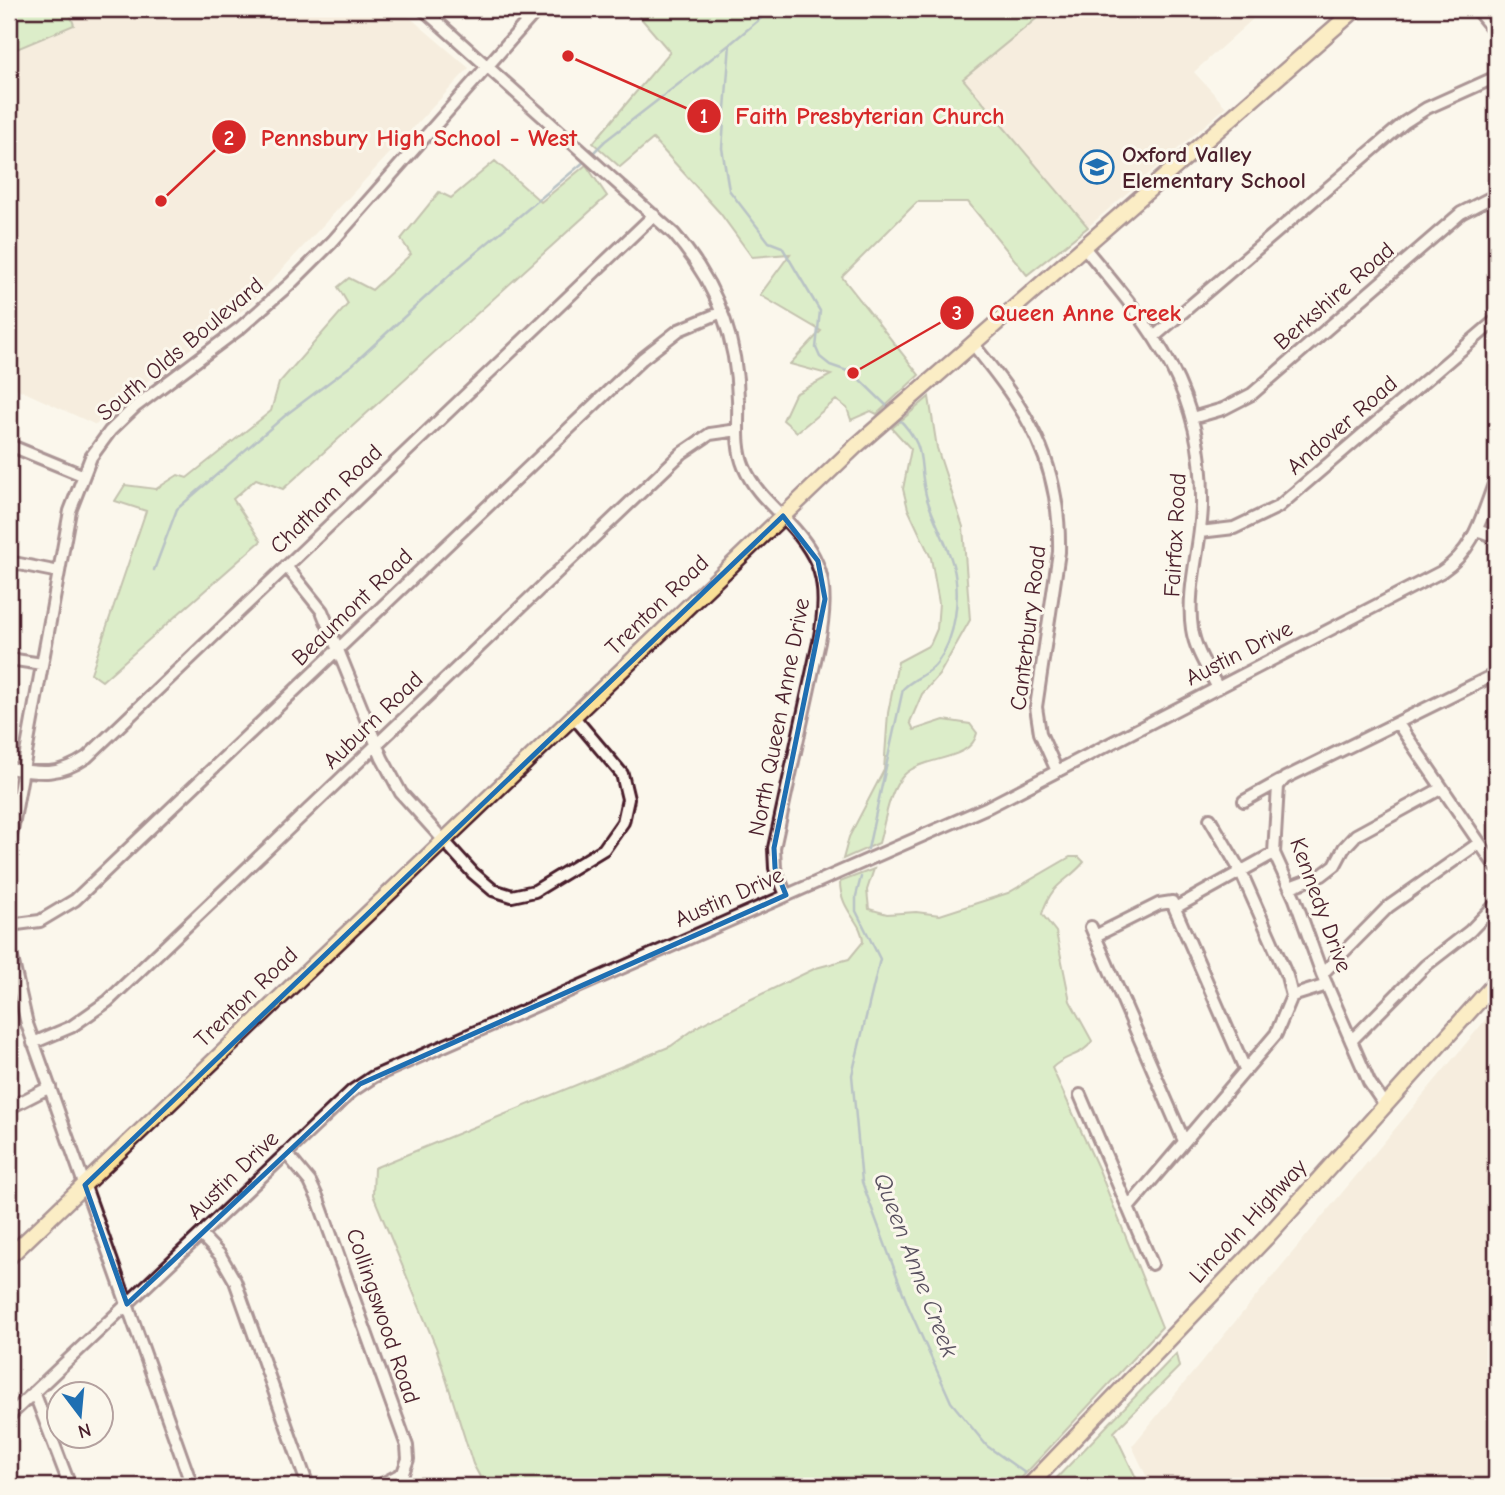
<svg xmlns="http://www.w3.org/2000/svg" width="1505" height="1495" font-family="'Comic Neue',sans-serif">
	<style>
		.built { fill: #efe1cd }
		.green { fill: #b7e09d; stroke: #808064; stroke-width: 2 }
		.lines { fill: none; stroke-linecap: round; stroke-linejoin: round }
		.stream { stroke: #678295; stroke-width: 2.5 }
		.minor-casing { stroke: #4a1f2b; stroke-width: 16 }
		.major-casing { stroke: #4a1f2b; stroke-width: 19 }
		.minor { stroke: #fbf7ec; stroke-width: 10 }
		.major { stroke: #fadf96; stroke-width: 14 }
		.marked { fill: none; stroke: #1f6fb2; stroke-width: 5; stroke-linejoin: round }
		.labels { text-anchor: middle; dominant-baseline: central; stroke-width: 6; stroke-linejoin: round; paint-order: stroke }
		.poi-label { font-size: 23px; font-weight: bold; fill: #4a1f2b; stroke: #fbf7ec; text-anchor: start }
		.street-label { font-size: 23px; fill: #4a1f2b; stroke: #fbf7ec }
		.water-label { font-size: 24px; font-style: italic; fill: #595160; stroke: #fbf7ec }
		.leader { fill: none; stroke: #d62828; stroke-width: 2.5 }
		.callout-dot { fill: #d62828; stroke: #fbf7ec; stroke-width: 2.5 }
		.mark-label { font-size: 21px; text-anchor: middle; font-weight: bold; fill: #fff }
		.callout-label { font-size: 24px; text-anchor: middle; font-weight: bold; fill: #d62828; stroke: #fbf7ec; stroke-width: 6; stroke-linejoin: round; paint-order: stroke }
	</style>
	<rect width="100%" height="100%" fill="#fbf7ec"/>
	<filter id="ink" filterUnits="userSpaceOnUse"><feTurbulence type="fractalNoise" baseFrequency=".0143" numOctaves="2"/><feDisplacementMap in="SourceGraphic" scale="14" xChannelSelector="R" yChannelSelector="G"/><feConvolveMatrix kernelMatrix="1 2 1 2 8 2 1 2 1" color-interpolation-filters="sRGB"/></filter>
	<g filter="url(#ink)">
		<path class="built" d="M9,9H400L469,68L248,306L118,403L96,425L9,385Z
			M1048,9H1264L1194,72L1226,107L1088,227L963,79Z
			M1496,1007V1486H1151L1132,1446Z"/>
		<path class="green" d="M9,9H68L74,25L12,51L9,42Z
			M633,9H1048L963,79L1088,227L1027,275L968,202H917L842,277L919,375L877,414L871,411L851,420L847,408L836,400L797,432L783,420L795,394L831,375L790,364L821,331L760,295L790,254L752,257L720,213L653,139L620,167L593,143L670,52Z
			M495,161L541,202L586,165L607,196L283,489L256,479L233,499L261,541L102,681L91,673L146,511L115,501L125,485L156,489L178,475L187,478L271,411L279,383L348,304L338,287L349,278L372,290L411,254L401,239L439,192L451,198Z
			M929,397L937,448L963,527L970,620L939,675L922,694L910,722L914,730L944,720L970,724L977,733C971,762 924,755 904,775C888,791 885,823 879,843L843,859L849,837L884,770L888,713L898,662L930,645L937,629L939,603L931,558L908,509L903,489L911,449L892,428Z
			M1070,857H1079L1084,862C1067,883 1052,881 1042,914L1056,932L1070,1001L1092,1041C1083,1056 1064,1055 1052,1068L1099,1170L1162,1327L1014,1486H485L473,1464L436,1347L373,1195L374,1168L671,1046L700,1025L739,1005L816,968L849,959L863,942C863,922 840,911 840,882L874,869L867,890L869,909L887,914L916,912L940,915L1008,893Z
			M1176,1354L1179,1367L1114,1432L1140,1486H1049Z"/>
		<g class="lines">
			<path class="stream" d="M772,9L730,44L722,148L729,190L769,242L782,247L820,311L816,348L820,357L830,365L853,373L890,409
				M590,156L605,141L729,45
				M154,570L177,509L287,414L352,365L454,271L585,161
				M868,849L903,689C913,678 929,675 937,663C956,638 961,595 953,565C947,543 934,521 927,499C916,460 930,450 897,417
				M861,877L856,896V911L880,959L852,1075L862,1182L908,1306L951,1402L987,1446L1025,1473"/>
			<defs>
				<path id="minor" d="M423,9L674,234C715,281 737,337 738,399C739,421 735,446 744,467C752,486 765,499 779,513C823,556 830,582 819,642L774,848L775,868L786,895
					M1476,9L1496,33
					M1083,246C1154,331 1204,389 1202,506C1201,547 1186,589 1192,629C1195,650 1208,669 1218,688
					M1155,336L1405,122L1427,108L1496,77
					M972,343C1027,411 1061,460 1059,552L1036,707L1040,733L1057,771
					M1192,418L1223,409L1252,394L1461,213L1496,195
					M9,445L82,475
					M1477,530L1496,537
					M1200,532L1234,528L1278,507L1496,320
					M9,562L59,572
					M286,566L322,611L382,758L401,793L473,873L493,890L512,896L535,891L604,849L623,822L628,799L622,774L573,716
					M9,659L42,664
					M1399,725L1496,867
					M9,768C41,774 59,776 87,757L654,215
					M1244,801L1280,781
					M9,847L70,511L91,457L110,431L136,406L240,328L291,283L332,242L538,9
					M1290,887L1322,875L1335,865L1344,848L1356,835L1442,788
					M1175,908L1274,853
					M9,925L40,921L75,900L642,359L679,330L722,312
					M1091,927L1184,1141
					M1095,936L1159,904L1172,902L1245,1069
					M9,945L27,1024L192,1486
					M1322,974L1388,907L1479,843
					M1292,996L1327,985
					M1351,1041L1425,966L1470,931L1496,904
					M33,1043L71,1027L108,1001L682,453L710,434L738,430
					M1080,1095L1152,1264
					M1384,1104L1369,1082L1322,974L1295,899L1274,853L1278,786L1285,778L1496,674
					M9,1108L50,1087
					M286,1153L310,1182L318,1199L407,1446L408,1459L403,1473L378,1486
					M1128,1208L1276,1034L1292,996L1287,976L1241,872L1210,819
					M201,1235L220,1255L235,1281L308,1486
					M34,1392L70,1486
					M9,1416L352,1091L373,1077L988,807L1441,572C1475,550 1482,515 1496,479"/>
				<path id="major" d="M9,1257L856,446L1356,9
					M1029,1486L1266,1238L1496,982"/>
			</defs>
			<use href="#minor" class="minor-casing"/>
			<use href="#major" class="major-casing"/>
			<use href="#minor" class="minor"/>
			<use href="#major" class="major"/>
		</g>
	</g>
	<path d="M0 0H1505V1495H0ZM783,516L818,561L825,599L774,848L775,868L786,895L360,1084L127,1304L85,1185Z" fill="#fbf7ec" fill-opacity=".55" fill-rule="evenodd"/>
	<path class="marked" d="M783,516L818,561L825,599L774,848L775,868L786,895L360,1084L127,1304L85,1185Z"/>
	<defs>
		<symbol id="school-ring" viewBox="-11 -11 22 22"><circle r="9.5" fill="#fbf7ec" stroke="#1f6fb2" stroke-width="1.5"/><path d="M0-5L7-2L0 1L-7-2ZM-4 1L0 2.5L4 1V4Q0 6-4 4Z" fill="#1f6fb2"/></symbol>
	</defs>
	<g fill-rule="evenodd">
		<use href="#school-ring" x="1078" y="148" width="38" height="38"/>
	</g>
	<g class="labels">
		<g class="poi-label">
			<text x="1122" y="154">Oxford Valley<tspan x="1122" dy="26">Elementary School</tspan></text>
		</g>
		<g class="street-label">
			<text transform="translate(1334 296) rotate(-41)">Berkshire Road</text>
			<text transform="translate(180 349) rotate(-40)">South Olds Boulevard</text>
			<text transform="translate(1342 425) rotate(-41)">Andover Road</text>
			<text transform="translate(326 499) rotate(-44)">Chatham Road</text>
			<text transform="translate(1175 535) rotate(-87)">Fairfax Road</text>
			<text transform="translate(657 605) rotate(-44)">Trenton Road</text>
			<text transform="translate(352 607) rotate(-44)">Beaumont Road</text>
			<text transform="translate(1028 628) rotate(-83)">Canterbury Road</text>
			<text transform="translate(1239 653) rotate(-27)">Austin Drive</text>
			<text transform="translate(779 717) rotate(-79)">North Queen Anne Drive</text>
			<text transform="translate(373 720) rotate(-44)">Auburn Road</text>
			<text transform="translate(729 897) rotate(-24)">Austin Drive</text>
			<text transform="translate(1321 905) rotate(70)">Kennedy Drive</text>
			<text transform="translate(246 997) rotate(-44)">Trenton Road</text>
			<text transform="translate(233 1175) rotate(-44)">Austin Drive</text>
			<text transform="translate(1248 1221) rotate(-47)">Lincoln Highway</text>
			<text transform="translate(383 1316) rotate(71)">Collingswood Road</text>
		</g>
		<g class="water-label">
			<text transform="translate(916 1265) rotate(69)">Queen Anne Creek</text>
		</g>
	</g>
	<path class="leader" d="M568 56L704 116M161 201L229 137M853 373L957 313"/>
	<g class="callout-dot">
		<circle cx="568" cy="56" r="7"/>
		<circle cx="161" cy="201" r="7"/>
		<circle cx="853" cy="373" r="7"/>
		<circle cx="704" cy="116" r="18"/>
		<circle cx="229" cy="137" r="18"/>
		<circle cx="957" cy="313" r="18"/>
	</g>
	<g class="mark-label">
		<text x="704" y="123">1</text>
		<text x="229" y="145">2</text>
		<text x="957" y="320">3</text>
	</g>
	<g class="callout-label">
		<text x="870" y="124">Faith Presbyterian Church</text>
		<text x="419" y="146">Pennsbury High School - West</text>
		<text x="1085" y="321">Queen Anne Creek</text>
	</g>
	<rect width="1505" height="1495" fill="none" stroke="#fbf7ec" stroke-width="35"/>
	<rect x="18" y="18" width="1470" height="1460" fill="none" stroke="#4a1f2b" stroke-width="2.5" filter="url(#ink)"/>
	<g transform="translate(80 1415) rotate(164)"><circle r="33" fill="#fbf7ec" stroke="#b4a19f" stroke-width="2"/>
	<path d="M0-5L12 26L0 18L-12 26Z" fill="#1f6fb2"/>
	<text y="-10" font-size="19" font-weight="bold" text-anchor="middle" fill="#4a1f2b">N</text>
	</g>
</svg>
